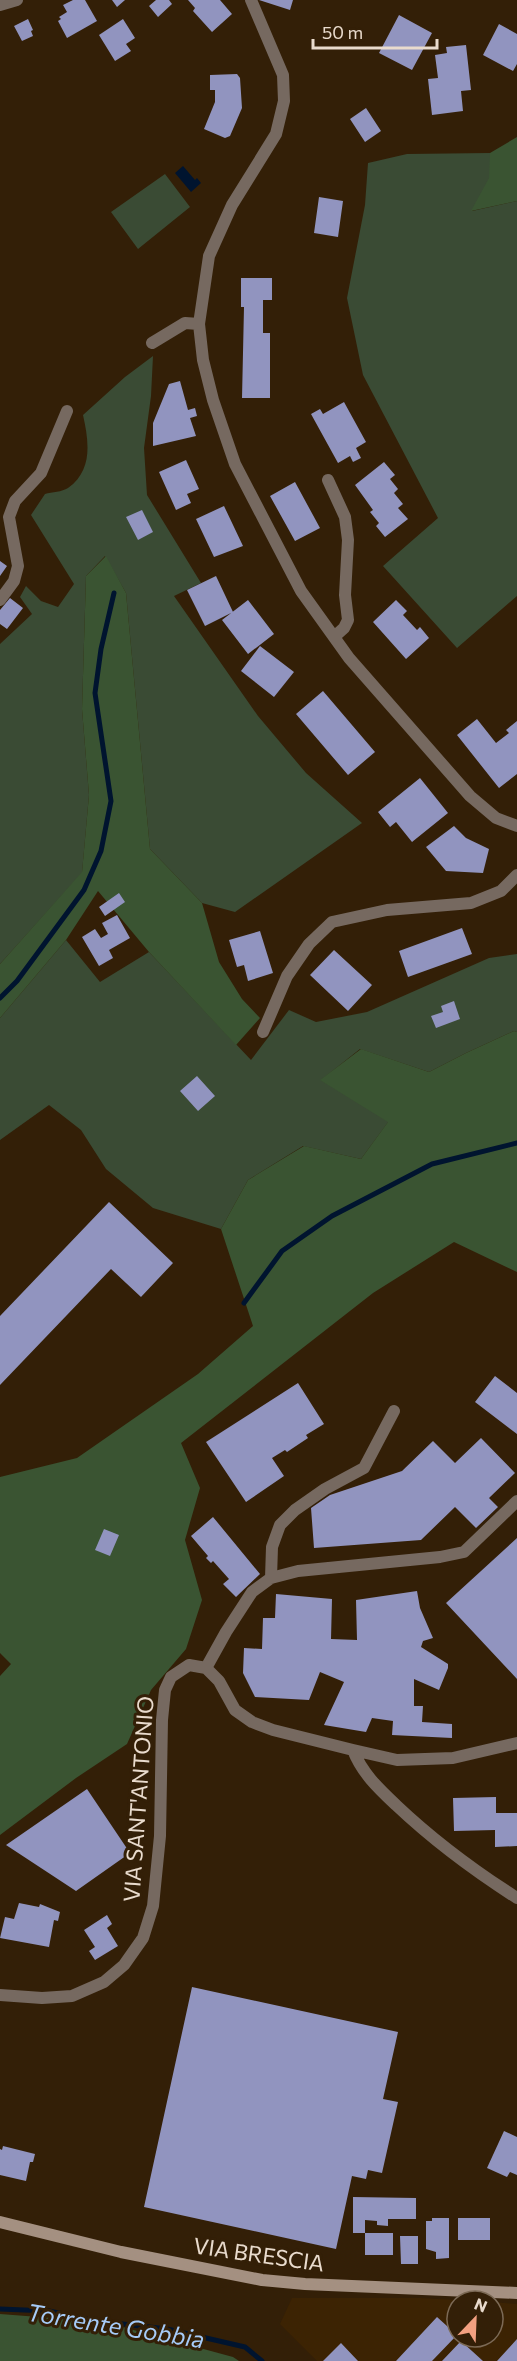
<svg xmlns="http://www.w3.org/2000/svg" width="517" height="2361" font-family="Commissioner,sans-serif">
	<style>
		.built { fill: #3c2303 }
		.green { fill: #3a4b34 }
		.forest { fill: #3a5432 }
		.water { fill: #00142f }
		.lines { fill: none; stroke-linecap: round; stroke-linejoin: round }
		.stream { stroke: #00142f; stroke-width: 5 }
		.building { fill: #9194bf }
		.street { stroke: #766960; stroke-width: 12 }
		.secondary { stroke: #a49081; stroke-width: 12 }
		.labels { text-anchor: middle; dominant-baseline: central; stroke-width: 6; stroke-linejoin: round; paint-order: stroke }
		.street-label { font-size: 22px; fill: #e9dbcd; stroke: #331f07 }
		.water-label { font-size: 24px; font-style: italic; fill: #a6cbf8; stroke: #331f07 }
	</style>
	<rect width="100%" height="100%" fill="#331f07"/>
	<path class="built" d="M292,2298H421L473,2301H457V2337H493V2302L517,2304V2361H317L280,2324Z"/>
	<path class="green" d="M490,153V178L472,211L517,201V596L457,648L383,566L438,518L363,375L347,298L365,205L368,163L407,154Z
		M165,174L190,207L138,249L111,212Z
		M153,356L151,396L144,448L147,495L201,583L174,596L258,716L306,773L362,823L235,912L202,903L150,849L126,593L105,556L86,576L82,709L89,795L82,873L0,964V644L32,614L20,597L26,586L41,601L58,607L74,584L31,515L45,494C52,492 62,492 68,488C93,470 89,442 83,415L125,377Z
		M66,940L100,982L149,952L251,1060L289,1010L316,1022L367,1012L489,958L517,954V1032L514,1031L466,1053L429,1072L360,1049L321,1080L389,1121L361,1159L303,1146L248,1180L221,1229L153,1208L106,1169L81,1130L49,1105L0,1140V1018Z"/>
	<path class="forest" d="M517,137V201L471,211L489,178L490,153Z
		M106,556L126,593L150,849L202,903L219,962L242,999L260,1018L236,1045L149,952L98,891L66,940L0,1018V964L82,872L89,795L82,709L86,576Z
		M514,1031L517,1032V1272L454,1242L373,1293L181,1443L200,1488L185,1540L202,1600L186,1649L151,1690L127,1744L76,1778L0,1835V1676L11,1664L0,1653V1477L77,1458L198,1374L253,1326L221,1229L248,1180L304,1146L361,1159L388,1122L320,1080L361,1049L429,1072L466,1053Z
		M0,2314L104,2322L233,2357L239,2361H0Z"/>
	<path class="water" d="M183,166L195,180L197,178L201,183L191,192L175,173Z"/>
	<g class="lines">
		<path class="stream" d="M0,998L17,981L84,890L101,851L111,801L95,693L101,649L114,593
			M244,1303L282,1251L332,1216L432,1164L517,1143
			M0,2309L49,2311L96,2321L167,2329L245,2347L262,2361"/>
	</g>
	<path class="building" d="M73,0H85L97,21L67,38L58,21L61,19L59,17L67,12L63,5Z
		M112,0H125L117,7Z
		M156,0H169L172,4L158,17L149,6Z
		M188,0H220L232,14L212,32L193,11L195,8Z
		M259,0H293L290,10Z
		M399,15L432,33L412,70L379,53Z
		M28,19L33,30L31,31L33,36L22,41L14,26Z
		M123,19L135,38L126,44L131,51L115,61L99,35Z
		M499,24L517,34V64L513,71L483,55Z
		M466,45L471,90L461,91L463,111L432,115L428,79L438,78L435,55L447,53L446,47Z
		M237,74L240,78L242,108L230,136L225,138L204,129L215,102V90H210V75Z
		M366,108L381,131L365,142L350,119Z
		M319,197L343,201L338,237L314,233Z
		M241,278H272V300H263V333H270V398H242L244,307H241Z
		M180,381L188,410L195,408L197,416L190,418L196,436L153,446V423L169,384Z
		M344,402L366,442L356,448L361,458L353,462L350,456L338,463L311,414L320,409L323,414Z
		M186,460L199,489L187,494L191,503L176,510L159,472Z
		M384,462L395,475L390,479L398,489L394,493L403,504L398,508L408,519L385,537L376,526L379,523L370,512L373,510L355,485Z
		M295,482L320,528L295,541L270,496Z
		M224,506L243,546L214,557L196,519Z
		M142,510L153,532L138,540L126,517Z
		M0,561L7,566L0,576Z
		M216,576L233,612L205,626L187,590Z
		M10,598L23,608L7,629L0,624V610Z
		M248,600L274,634L248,654L222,620Z
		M396,600L407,611L403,615L417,630L420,627L429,638L406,659L373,622Z
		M260,646L294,672L274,697L241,671Z
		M323,691L375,752L348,775L296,714Z
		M477,719L496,743L509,733L506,730L517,721V774L499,788L457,735Z
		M420,778L448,813L412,842L396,822L390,827L378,812Z
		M454,826L466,838L489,849L483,873L446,871L426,847Z
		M119,893L125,902L105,916L99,907Z
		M117,915L130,938L109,950L113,958L99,966L82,937L95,929L101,938L108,934L102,923Z
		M462,928L472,954L408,977L399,951Z
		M260,931L273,973L248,981L244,965L237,967L229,940Z
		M334,950L372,985L348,1011L310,975Z
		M454,1001L460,1019L436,1028L431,1016L443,1012L441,1006Z
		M197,1076L215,1096L198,1111L180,1091Z
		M109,1202L173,1263L141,1297L111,1269L0,1385V1316Z
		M495,1376L517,1393V1434L475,1402Z
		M298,1383L324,1424L306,1435L308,1438L287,1452L285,1450L272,1458L284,1476L246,1502L206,1442Z
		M481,1438L515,1473L489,1498L498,1507L476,1528L455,1507L421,1540L314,1548L311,1508L330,1495L402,1471L433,1441L455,1463Z
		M213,1517L260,1574L236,1597L223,1584L229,1579L213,1561L211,1563L206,1558L208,1556L191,1536Z
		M104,1529L119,1535L110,1556L95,1550Z
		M517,1538V1679L446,1603Z
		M417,1591L420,1608L433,1638L423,1641L421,1647L448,1664V1668L439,1690L414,1679V1706H423L422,1722L452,1724V1738L392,1735L393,1721L372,1718L366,1732L324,1725L344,1682L320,1672L309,1700L255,1697L243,1673L244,1648L262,1649L263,1618H275L276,1594L332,1599L331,1639L357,1640L356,1600Z
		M87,1789L130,1853L76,1891L6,1845Z
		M496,1797V1813H517V1846L495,1847V1830L454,1831L453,1798Z
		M19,1903L39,1907L40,1904L60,1912L58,1921L54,1920L49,1947L0,1938L5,1917L14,1919Z
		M107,1915L112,1924L107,1928L118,1946L95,1960L89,1951L95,1947L84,1930Z
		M192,1987L398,2032L383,2099L398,2102L382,2173L368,2170L366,2179L352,2176L336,2249L144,2207Z
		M504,2131L517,2137V2175L510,2172L507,2177L487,2168Z
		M3,2146L35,2154L33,2162H30L26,2181L0,2175V2149L2,2150Z
		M353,2197L416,2198V2219H388V2226L377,2225V2221L365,2220V2233H393V2255H365V2233H353Z
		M432,2218H449V2258L436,2259V2252L426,2249V2221H432Z
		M458,2218H490V2240H458Z
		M400,2236H418V2264H401Z
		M437,2317L457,2335L432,2361H396Z
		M517,2339V2361H497Z
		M461,2341L483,2361H442Z
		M341,2343L358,2361H323Z"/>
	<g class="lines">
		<path class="street" d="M251,0L283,75L284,101L276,134L232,205L209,256L199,324L203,360L213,400L235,464L301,591L349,658L470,796L496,818L517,826
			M0,5L17,0
			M152,343L185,323L199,324
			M328,480L345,517L348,540L345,595L348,620L344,628L334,637
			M0,600L14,581L18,566L9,517L15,501L41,473L67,411
			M263,1032L287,976L309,944L332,922L387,910L471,903L501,891L517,875
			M271,1578L272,1547L280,1525L295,1510L325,1489L364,1468L394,1411
			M206,1668L226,1632L252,1592L271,1578L298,1571L440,1557L464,1552L517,1501
			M353,1750C362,1773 378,1788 396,1805C433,1840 473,1870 517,1898
			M0,1995L42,1998L72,1996L104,1982L124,1965L143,1938L153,1906L160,1836L162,1720L165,1690L171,1677L189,1665L206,1668L219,1681L235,1710L252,1722L273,1730L353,1750L397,1760L453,1758L517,1743"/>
		<path class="secondary" d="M0,2222L121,2252L262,2280L305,2284L517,2293"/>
	</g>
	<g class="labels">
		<g class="street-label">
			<text transform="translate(138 1799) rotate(-86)">VIA SANT'ANTONIO</text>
			<text transform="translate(259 2254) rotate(8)">VIA BRESCIA</text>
		</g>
		<g class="water-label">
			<text transform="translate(116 2325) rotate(9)">Torrente Gobbia</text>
		</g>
	</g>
	<g transform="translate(475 2319) rotate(23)"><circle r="28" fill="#331f07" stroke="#7c6a56" stroke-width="1.5"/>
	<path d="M0-4.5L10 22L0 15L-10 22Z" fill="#f2a081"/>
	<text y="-9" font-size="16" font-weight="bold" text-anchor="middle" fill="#e9dbcd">N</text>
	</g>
	<path d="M313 39v9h124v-9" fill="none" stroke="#e9dbcd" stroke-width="3"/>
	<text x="322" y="39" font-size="18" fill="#e9dbcd" stroke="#331f07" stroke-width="4.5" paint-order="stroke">50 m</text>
</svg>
